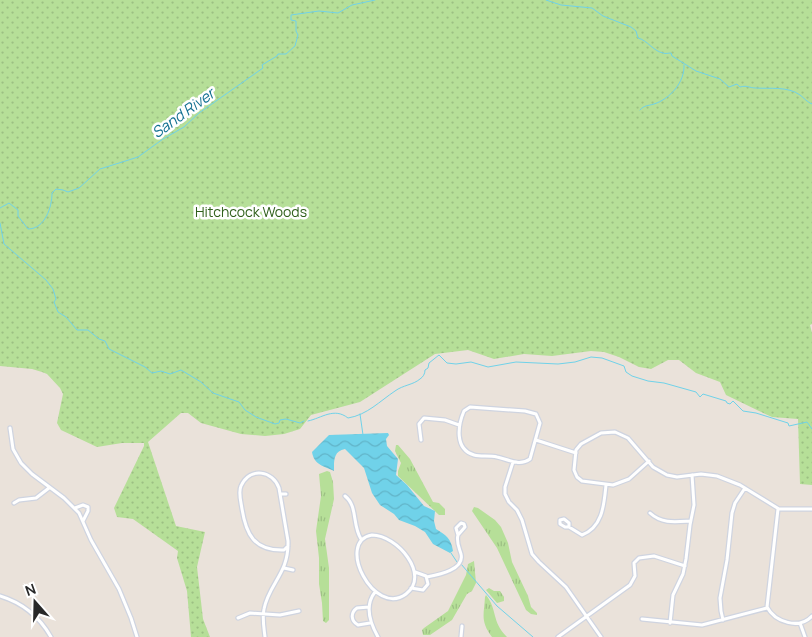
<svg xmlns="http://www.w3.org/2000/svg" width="812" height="637" font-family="Manrope,sans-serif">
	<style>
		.grass { fill: url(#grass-tufts) }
		.park { fill: url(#park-dots) }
		.water { fill: url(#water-waves) }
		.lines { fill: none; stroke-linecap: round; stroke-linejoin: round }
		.stream { stroke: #70d2e9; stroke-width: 1 }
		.minor-casing { stroke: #cfd4e0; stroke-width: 5.5 }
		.minor { stroke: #fff; stroke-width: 3 }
		.labels { text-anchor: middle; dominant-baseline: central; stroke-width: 5; stroke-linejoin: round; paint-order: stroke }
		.park-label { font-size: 14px; fill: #30601c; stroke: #fff }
		.water-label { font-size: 15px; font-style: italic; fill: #127091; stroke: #fff }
	</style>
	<defs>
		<pattern id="grass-tufts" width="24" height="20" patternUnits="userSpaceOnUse" patternTransform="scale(1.25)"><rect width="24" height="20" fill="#b6df98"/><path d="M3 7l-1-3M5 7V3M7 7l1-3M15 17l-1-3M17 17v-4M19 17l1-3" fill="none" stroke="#9cbf83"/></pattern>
		<pattern id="park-dots" width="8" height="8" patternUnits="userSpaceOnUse" patternTransform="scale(1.25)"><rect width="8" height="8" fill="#b6df98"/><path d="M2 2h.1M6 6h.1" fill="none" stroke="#9cbf83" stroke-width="1.8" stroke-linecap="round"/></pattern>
		<pattern id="water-waves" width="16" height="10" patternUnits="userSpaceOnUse" patternTransform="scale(1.25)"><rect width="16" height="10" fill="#70d2e9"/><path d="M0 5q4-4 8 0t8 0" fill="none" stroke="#61b4c8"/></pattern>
	</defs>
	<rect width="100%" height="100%" fill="#eae2da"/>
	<path class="grass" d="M396,445H398L410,459L433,502L439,503L445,509V515H439L398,476V471L401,463L395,451Z
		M327,471L330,472L333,482L334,499L325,539L329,568V620L326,623L323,621L322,603L319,584V558L316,531L321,496L319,474Z
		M474,507L478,508L495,520L501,527L508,543L512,562L528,596L531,607L537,613V615L531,614L526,610L497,548L472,511Z
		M474,561L476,583L472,591L467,594L452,620L430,635H423L422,630L424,628L448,611L466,575L468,564Z
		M489,588L494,591H500L504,597V601L497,603L486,590Z
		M486,595C498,610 491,621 507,637H492C480,621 484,615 485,597Z"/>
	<path class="park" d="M0,0H812V324L810,325L812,333V485L800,484L798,419L772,417L759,411L726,395L720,382L696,373L679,360H668L651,369L639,367L619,357L604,352L591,351L552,356L524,354L494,359L468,350L435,354L360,402L311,415L300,429L284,434L265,436L241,434L201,423L188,413H181L148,442L176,526L205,532L197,567L203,619L210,637H191L187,591L177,558L178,551L133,519L117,517L114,508L144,446V443H122L97,447L61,430L57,423L63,394L60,388L47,374L42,372L32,369L0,366Z"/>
	<path class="water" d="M388,433L389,435L386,439L387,446L398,459L396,475L407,485L424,506L435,511L434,521L436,529C446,535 451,538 453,551L450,553L433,544L425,532L415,526L399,520L394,514L380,505L372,493L364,468L345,449C333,451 334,462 334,471C324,466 314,465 312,452L329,435Z"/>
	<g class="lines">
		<path class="stream" d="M546,0L561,5L592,8L603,16L631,27L636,31L638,38C647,40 653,51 663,53C666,54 668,53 671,53L672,56L696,71L720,79L729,87L737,84L740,87C748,85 749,88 756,88C769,89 788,86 800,95C804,98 807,102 812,104
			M640,110C644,105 648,106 654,104C670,99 685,82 684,65
			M0,208L9,203L18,210V216L28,229C45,229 52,207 52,193L56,189L63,190L68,192L79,188L100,169L138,157L163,139L184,127L199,113L263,68L262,65L277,56L278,54H286L295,46L298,35L296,31V21L291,20V15L319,11L338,13L352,5L375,0
			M0,223L4,244L46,280L53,289L56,299L54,302L58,312L66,317L77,330H88L99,339L105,341L109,349L145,367L152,373L161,371L170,374L181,370L201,382L213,393L239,402L245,410L256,417L275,424L279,423L280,420L286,419L300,423L304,421
			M360,414L363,435
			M308,421C322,418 334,407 348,418C367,415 380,401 395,391C403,385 413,385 420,379C423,377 425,374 425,370L428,368L429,363L439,355L447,363L456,364L471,362L488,367L516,362L558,364L575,362L591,357L602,358L624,366L626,372L632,376L648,381L664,383L696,392L700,397L703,394L726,401L727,403L730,404L733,401L743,411L756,413L788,423L789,426L807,422L812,429
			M451,553L457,562
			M461,564L497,606L533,637"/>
		<defs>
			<path id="minor" d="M470,407L525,411L536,414L540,423L530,459C519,467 508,459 497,457C489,455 481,457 474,455C454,449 458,425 464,411Z
				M10,428L13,449L21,463L32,474L64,498L79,513L91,540L119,589L131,618L137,637
				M421,440L419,424L424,418L445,420L459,425
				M536,440L576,453
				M649,461L629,479L613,485L582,481L577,477L574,470L576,450L581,444L601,433L615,432L628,438L653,467L667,475L677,477L701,474L717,476L740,485L779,509H812
				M513,462L505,487V494L509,502L517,510L522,520L532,554L539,562L566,587L601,637
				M280,494H286
				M345,496C358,506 352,525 361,539
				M14,503L19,500L36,498L49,488
				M75,508L83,505L88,507V511L83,521
				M778,509L767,607C775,622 799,630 812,616
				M650,513C662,524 675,522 690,521
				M461,523L464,524L465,527L458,535L456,528Z
				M569,527H565L560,524V520L564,519L569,523V527L582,535C603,527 604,504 606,485
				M372,535C397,535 431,575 406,594C374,618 335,541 372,535Z
				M284,568L293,570
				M427,577C437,575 465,570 461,554C459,547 456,542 458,535
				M411,588L423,590L428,584L426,576L415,572
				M375,592C364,606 370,623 378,637
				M0,596C23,603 39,616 51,637
				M369,607L357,608C350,613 351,621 358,625L370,623
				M238,618L250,613L280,615L299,611
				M642,619L702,625L767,608
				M723,620L721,611L720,598L727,560L732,513L735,503L745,488
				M670,623L673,595L683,574L686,559L690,525L694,505L692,475
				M800,623L805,637
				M265,637C264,628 262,618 264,609C269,583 289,574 288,541L279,488C273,471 250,466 241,486C238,492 241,502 242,509C246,534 254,551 284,550L288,546
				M461,637L462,626
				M558,637L630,585L635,576L634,563L639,558L654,556L685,566"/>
		</defs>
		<use href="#minor" class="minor-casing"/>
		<use href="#minor" class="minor"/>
	</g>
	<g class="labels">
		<g class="park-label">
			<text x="251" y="211">Hitchcock Woods</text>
		</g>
		<g class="water-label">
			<text transform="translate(183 113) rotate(-36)">Sand River</text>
		</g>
	</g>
	<g transform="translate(35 602) rotate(340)" stroke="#ffffff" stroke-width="4" paint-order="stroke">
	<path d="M0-4L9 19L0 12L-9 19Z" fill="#282828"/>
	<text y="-8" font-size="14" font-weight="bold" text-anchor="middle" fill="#282828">N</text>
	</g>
</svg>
